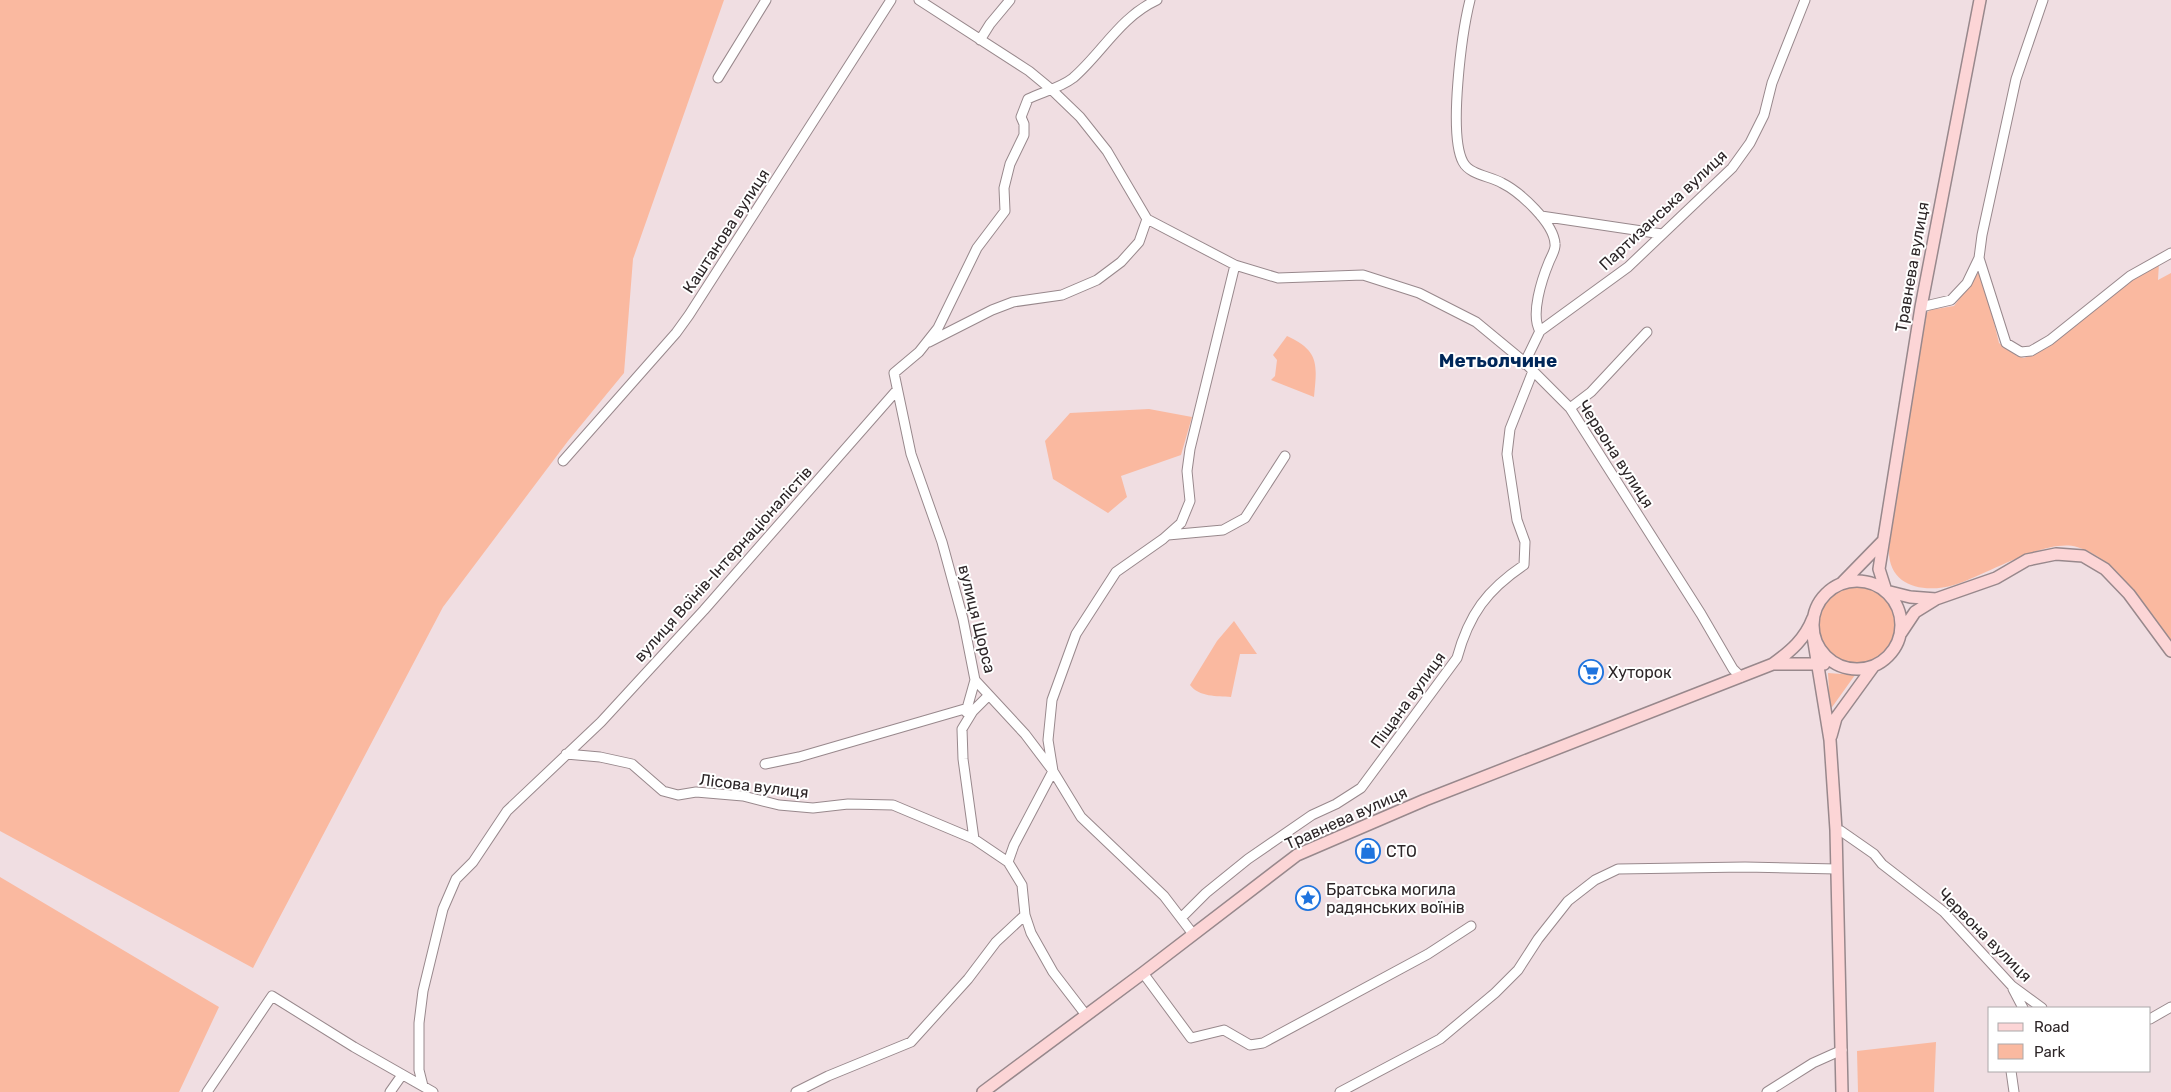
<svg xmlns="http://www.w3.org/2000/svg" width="2171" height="1092" font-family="Rubik,sans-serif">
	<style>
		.green { fill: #fab9a0 }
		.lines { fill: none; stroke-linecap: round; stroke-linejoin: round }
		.street-casing { stroke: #98888c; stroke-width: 11 }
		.secondary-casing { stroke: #98888c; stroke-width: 14 }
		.street { stroke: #fff; stroke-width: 9 }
		.secondary { stroke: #fcd5d6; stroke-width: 11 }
		.labels { text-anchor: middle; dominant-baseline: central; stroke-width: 4; stroke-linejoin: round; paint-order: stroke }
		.street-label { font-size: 16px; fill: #2d2628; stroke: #fff }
		.poi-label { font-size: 16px; fill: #2d2628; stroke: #fff; text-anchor: start }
		.quarter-label { font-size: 19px; font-weight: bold; fill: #002759; stroke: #fff }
	</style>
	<rect width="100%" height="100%" fill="#f0dee2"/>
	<path class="green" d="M0,0H724L633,259L624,373L568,441L443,607L253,968L0,831Z
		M2159,263L2158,280L2171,273V640C2147,609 2117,558 2077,547C2045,538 1986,575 1954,585C1923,594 1887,586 1889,548L1921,318L1930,310L1954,306L1981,269L1999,343L2017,356L2024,358L2047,348L2122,287Z
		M1287,336C1320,351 1317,365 1314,397L1271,380L1275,376L1277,360L1273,355Z
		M1149,409L1192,417L1181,455L1121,476L1127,497L1108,513L1053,479L1045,441L1070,413Z
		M1818 625a39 39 0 1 1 78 0a39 39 0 1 1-78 0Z
		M1234,621L1257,654H1240L1231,697C1217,696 1199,697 1190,685L1217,641Z
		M1828,673L1855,675L1830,710Z
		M0,877L219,1007L179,1092H0Z
		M1936,1042L1934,1092H1858L1857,1051Z"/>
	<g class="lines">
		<defs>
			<path id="street" d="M919,0L1029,71L1052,90L1080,117L1107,151L1147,219L1235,265L1278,278L1363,275L1419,293L1476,322L1522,360L1570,408L1701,614L1733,669L1741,677
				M1157,0C1120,17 1102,53 1073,78C1060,88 1042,92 1028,99L1021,117L1024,124V135L1010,164L1004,188L1005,211L977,248L938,328L919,352L894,373L911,454L942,542L963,619L975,680L1025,734L1053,771L1081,817L1164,896L1193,934
				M1470,0C1462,32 1448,134 1463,162C1470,175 1490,176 1502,183C1520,192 1554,223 1555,244C1556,249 1551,257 1549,262C1542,279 1530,315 1540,331L1524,364
				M2043,0L2016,79L1982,235L1979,258L2006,343L2021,352L2031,351L2050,340L2130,276L2171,253
				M980,40L990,24L1010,0
				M718,78L766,0
				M1541,216L1662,234
				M1921,307L1951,300L1967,283L1979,258
				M1540,331L1628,267L1732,168L1750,143L1764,115L1772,83L1805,0
				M929,342L992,310L1013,302L1062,295L1097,280L1121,262L1139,242L1147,219
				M1570,408L1591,392L1647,332
				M563,461L676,333L689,315L891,0
				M1168,535L1223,530L1245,518L1285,456
				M988,696L973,711L962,729L963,759L974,839L1008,862
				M966,712L975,680
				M566,754L600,757L632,764L663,791L678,795L696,792L743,796L779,805L813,808L848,804L893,805L974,839
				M765,764L799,757L968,708
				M1836,830L1841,831L1874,854L1882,864L1944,912L2012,986L2042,1008
				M1181,918L1206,893L1248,859L1312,815L1336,804L1361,788L1457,658C1469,614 1487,590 1524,565L1525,542L1517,520L1507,454L1510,429L1533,371
				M1143,973L1191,1038L1224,1030L1250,1045L1263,1043L1428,954L1471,926
				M2013,989L2023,1008
				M1086,1015L1053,972L1031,933L1025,915L1022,885L1008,862L1014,845L1053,771L1048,740L1052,700L1076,634L1116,572L1163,539L1181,523L1190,501L1187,471L1190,449L1235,265
				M2150,1019L2171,1007
				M2011,1071L2014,1092
				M423,1086L419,1070V1023L423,991L443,909L456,879L473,862L507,811L601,722L704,610L897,390
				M207,1092L272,996L354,1047L433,1092
				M390,1092L402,1075
				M796,1092L828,1076L911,1042L968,979L996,942L1025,915
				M1340,1092L1440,1039L1495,993L1518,970L1538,939L1568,901L1595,880L1618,869L1745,867L1837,869
				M1767,1092L1813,1063L1842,1050"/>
			<path id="secondary" d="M1813 625a44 44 0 1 1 88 0a44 44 0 1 1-88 0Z
				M1842,583L1882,542
				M1936,599L1910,597L1886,591L1879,569L1921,307L1980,0
				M1901,633L1915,612L1936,599L1996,578L2027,560L2056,554L2083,556L2105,569L2129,594L2171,651
				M1813,636L1830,740L1836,830L1842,1092
				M1773,664H1824
				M1831,736L1836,718L1873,667
				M983,1092L1143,973L1297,855L1425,800L1773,664C1791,651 1805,639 1813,618"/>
		</defs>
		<use href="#street" class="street-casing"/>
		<use href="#secondary" class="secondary-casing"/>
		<use href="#street" class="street"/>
		<use href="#secondary" class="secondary"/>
	</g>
	<defs>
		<symbol id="supermarket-ring" viewBox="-11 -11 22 22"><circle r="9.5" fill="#fff" stroke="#1f74de" stroke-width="1.5"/><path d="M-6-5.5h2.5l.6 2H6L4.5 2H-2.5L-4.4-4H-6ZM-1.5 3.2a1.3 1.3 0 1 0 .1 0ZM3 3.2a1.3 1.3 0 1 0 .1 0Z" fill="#1f74de"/></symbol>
		<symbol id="shop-ring" viewBox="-11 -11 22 22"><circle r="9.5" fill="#fff" stroke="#1f74de" stroke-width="1.5"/><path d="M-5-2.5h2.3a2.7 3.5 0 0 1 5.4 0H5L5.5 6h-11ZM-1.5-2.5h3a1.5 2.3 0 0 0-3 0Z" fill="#1f74de"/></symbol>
		<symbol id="sight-ring" viewBox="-11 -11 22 22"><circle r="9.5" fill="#fff" stroke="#1f74de" stroke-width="1.5"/><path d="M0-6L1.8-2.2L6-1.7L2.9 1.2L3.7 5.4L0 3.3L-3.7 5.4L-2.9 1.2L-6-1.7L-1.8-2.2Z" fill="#1f74de"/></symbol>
	</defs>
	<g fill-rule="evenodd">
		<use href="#supermarket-ring" x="1577" y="658" width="28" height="28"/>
		<use href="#shop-ring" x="1354" y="837" width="28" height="28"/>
		<use href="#sight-ring" x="1294" y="884" width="28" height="28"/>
	</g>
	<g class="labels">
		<g class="street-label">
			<text transform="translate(1663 210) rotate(-43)">Партизанська вулиця</text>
			<text transform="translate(726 231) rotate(-57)">Каштанова вулиця</text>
			<text transform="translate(1912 267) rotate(-80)">Травнева вулиця</text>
			<text transform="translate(1616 454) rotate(57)">Червона вулиця</text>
			<text transform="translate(723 564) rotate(-48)">вулиця Воїнів-Інтернаціоналістів</text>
			<text transform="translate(977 619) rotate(76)">вулиця Щорса</text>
			<text transform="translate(1408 700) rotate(-54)">Піщана вулиця</text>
			<text transform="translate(754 786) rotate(7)">Лісова вулиця</text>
			<text transform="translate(1346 818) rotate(-24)">Травнева вулиця</text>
			<text transform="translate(1985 935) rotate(45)">Червона вулиця</text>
		</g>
		<g class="poi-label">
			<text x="1608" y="672">Хуторок</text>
			<text x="1386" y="851">СТО</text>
			<text x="1326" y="889">Братська могила<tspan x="1326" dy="18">радянських воїнів</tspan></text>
		</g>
		<g class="quarter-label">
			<text x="1498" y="360">Метьолчине</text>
		</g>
	</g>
	<rect x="1988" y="1007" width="162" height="65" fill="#ffffff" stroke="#aba8a9"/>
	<rect x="1998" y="1023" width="25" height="8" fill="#fcd5d6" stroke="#aba8a9"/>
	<text x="2034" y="1032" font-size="15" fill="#2d2628">Road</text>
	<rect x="1998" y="1044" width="25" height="15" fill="#fab9a0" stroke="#aba8a9"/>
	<text x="2034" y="1057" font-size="15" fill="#2d2628">Park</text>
</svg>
